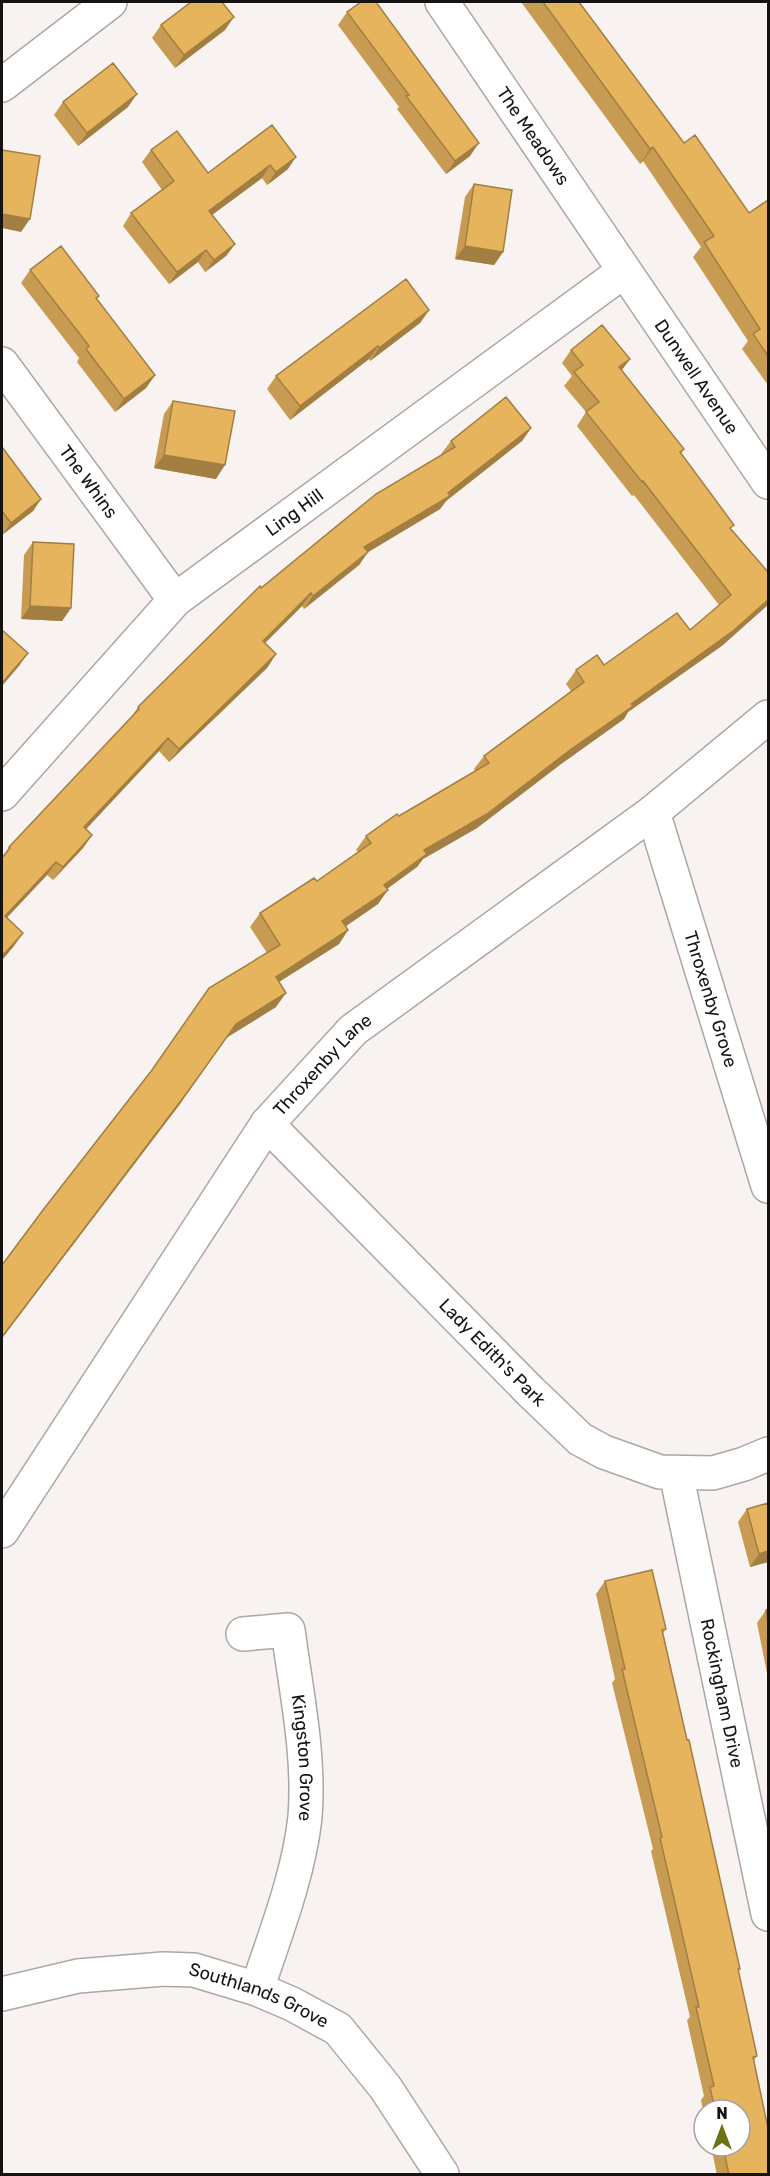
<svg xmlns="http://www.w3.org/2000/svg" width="770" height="2176" font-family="Rubik,sans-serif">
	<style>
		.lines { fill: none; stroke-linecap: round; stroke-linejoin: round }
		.minor-casing { stroke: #aca7a5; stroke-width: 36 }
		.minor { stroke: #fff; stroke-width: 33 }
		.wall { fill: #c79b51 }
		.shaded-wall { fill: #a27e42 }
		.building { fill: #e7b45e; stroke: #a27e42; stroke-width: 1.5 }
		.labels { text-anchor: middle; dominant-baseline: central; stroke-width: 5; stroke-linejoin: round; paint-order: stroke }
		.street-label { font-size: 18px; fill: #151413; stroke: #fff }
	</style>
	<rect width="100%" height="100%" fill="#f8f3f0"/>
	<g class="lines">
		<defs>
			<g id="minor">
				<path id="s1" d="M442,2L768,482"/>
				<path d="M2,85L110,2"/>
				<path id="s2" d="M2,364L175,600"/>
				<path id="s3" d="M2,794L175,600L624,271"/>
				<path id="s4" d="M653,812L768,1186"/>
				<path id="s5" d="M267,1124L530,1391L580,1439L604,1452L660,1472L713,1473L744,1464L768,1454"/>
				<path id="s6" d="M676,1473L768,1914"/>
				<path id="s7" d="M2,1531L267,1124L353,1030L653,812L768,717"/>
				<path id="s8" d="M243,1634L288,1630C296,1691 310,1755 305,1817C299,1874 275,1935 257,1989"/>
				<path id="s9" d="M2,1994L78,1976L163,1969L194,1970L257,1989L292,2004L338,2029L385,2087L442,2174"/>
			</g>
		</defs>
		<use href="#minor" class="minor-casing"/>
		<use href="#minor" class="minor"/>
	</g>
	<path class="wall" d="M521,2H579L684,143L749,213L768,200V385L742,349L748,341L693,257L701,247L643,161L640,164Z
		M347,12L470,156L446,174L397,109L399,107L338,25Z
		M161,25L225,30L175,68L152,38Z
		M63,102L128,107L78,146L54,115Z
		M272,125L288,169L267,185L262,178L212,215L235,244L226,256L205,272L198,262L169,284L123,226L131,213L162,190L142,162L151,150L208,173Z
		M474,184L503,252L494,265L455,259L465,197Z
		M30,270L99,296L97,299L155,375L146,388L115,412L77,362L79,358L21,283Z
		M429,310L420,323L370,361L369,359L290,420L267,389L276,376Z
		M571,350L630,359L622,370L684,449L681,454L731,530L768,572L723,645L628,712L624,719L561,764L477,828L423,859L417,867L387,889L378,904L346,926L348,930L339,944L279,982L276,1007L226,1038L180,1104L2,1338V1265L267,953L250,927L260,913L317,881L358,852L356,850L366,836L399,816L475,771L474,769L484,756L571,691L566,684L576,670L604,665L690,630L719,605L634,495L632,496L577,426L586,412L564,386L572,376L562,363Z
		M173,401L216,479L154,468L164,414Z
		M531,428L522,441L446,501L440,509L368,552L359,565L304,609L302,606L265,643L276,654L267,668L169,762L159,751L86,829L92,835L83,848L53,880L47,875L6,918L14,946L2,960V858L9,847L131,718L138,707L261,588L442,455L441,454L451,441Z
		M2,447L41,499L33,511L2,535Z
		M33,542L71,608L62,621L21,619L24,555Z
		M747,1509L768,1562L750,1567L738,1522Z
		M605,1581L666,1629L663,1633L757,2056L754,2060L768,2175H717L711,2146H740V2110H704V2114L701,2100L704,2096L687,2020L690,2017L651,1851L653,1849L612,1683L615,1679L596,1594Z
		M766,1610H768V1678L757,1623Z"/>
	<path class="shaded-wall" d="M234,17L225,30L175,68L184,55Z
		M137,94L128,107L78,146L87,133Z
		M479,143L470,156L446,174L455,161Z
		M653,147L643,161L640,164L650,149Z
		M296,157L288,169L267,185L276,172Z
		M270,165L262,178L201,223L209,211Z
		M2,214L30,219L21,232L2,228Z
		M235,244L226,256L205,272L214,260Z
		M465,246L503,252L494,265L455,259Z
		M206,250L198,262L169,284L177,272Z
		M429,310L420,323L370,361L379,348Z
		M378,346L369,359L290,420L300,406Z
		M630,359L620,372L619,367Z
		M155,375L146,388L115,412L124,399Z
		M531,428L522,441L446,501L440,509L355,560L364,547L448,493Z
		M164,455L225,465L216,479L154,468Z
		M41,499L33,511L2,535L11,523Z
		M368,552L359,565L304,609L313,596Z
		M311,593L302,606L254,654L263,641Z
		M768,600V605L723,645L628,712L624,719L561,764L477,828L423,859L417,867L374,898L384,885L424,850L631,704Z
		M30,606L71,608L62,621L21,619Z
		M28,653L19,666L2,686V683Z
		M276,654L267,668L169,762L179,749Z
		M168,738L159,751L75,841L84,827Z
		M92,835L83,848L53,880L63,867Z
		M56,862L47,875L2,923L5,916Z
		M388,890L378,904L333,935L342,921Z
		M348,930L339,944L266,990L276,977Z
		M23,933L14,946L2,960V958L4,954Z
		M286,993L276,1007L226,1038L236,1024Z
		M189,1090L180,1104L2,1338V1337Z
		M768,1551V1562L750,1567L759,1554Z"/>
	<path class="building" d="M191,2H222L234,17L184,55L161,25Z
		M361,2H376L479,143L455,161L406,96L409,95L347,12Z
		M543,2H579L684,143L695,135L749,213L768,200V356L753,334L760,329L704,242L714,236L653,147L650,149Z
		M113,63L137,94L87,133L63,102Z
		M272,125L296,157L276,172L270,165L209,211L235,244L214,260L206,250L177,272L131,213L174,181L151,150L177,131L208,173Z
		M2,150L40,156L30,219L2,214Z
		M474,184L512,190L503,252L465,246Z
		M61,246L99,296L96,298L155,375L124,399L86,349L89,346L30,270Z
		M406,279L429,310L379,348L378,346L300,406L276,376Z
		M602,325L630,359L619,367L684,449L680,452L734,525L730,528L768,572V600L733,631L631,704L633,706L570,750L487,814L424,850L427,854L384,885L388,890L342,921L348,930L276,977L286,993L236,1024L189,1090L2,1337V1265L43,1210L152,1070L209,988L280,945L260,913L314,878L317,881L371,843L366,836L397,814L399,816L489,763L484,756L584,682L576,670L597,655L604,665L677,613L690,630L731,595L643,481L642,482L586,412L599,402L574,372L583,365L571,350Z
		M506,397L531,428L448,493L450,496L364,547L368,552L313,596L311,593L263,641L276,654L179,749L168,738L84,827L92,835L63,867L56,862L5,916L23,933L4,954L2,952V858L10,848L9,847L139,709L138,707L260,586L261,588L376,494L455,447L451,441Z
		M173,401L235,411L225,465L164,455Z
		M2,447L41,499L11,523L2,511Z
		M33,542L74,544L71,608L30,606Z
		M2,630L28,653L2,683Z
		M768,1503V1551L759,1554L747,1509Z
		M652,1570L666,1629L662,1630L687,1740H689L740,1969H738L757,2056L753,2057L768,2128V2175H729L723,2146H740V2110H715L710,2087L714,2086L696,2007H699L660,1838L662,1837L622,1669H625L605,1581Z
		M766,1610H768V1623Z"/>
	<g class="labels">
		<g class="street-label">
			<text stroke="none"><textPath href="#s1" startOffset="162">The Meadows</textPath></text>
			<text stroke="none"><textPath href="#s1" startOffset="453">Dunwell Avenue</textPath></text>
			<text stroke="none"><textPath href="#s2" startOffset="146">The Whins</textPath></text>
			<text stroke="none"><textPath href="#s3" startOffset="408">Ling Hill</textPath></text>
			<text stroke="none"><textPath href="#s4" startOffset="196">Throxenby Grove</textPath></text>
			<text stroke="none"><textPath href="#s7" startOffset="567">Throxenby Lane</textPath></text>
			<text stroke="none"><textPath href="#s5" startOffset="321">Lady Edith's Park</textPath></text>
			<text stroke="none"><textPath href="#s6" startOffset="225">Rockingham Drive</textPath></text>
			<text stroke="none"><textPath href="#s8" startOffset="174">Kingston Grove</textPath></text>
			<text stroke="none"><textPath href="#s9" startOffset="264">Southlands Grove</textPath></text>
		</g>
	</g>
	<rect width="770" height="2176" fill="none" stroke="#151413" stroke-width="6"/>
	<g transform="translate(722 2128)"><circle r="28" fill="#ffffff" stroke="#a1a1a1" stroke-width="1.5"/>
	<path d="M0-4.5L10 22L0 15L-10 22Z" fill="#6d7219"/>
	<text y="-9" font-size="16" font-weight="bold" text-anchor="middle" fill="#151413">N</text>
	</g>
</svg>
